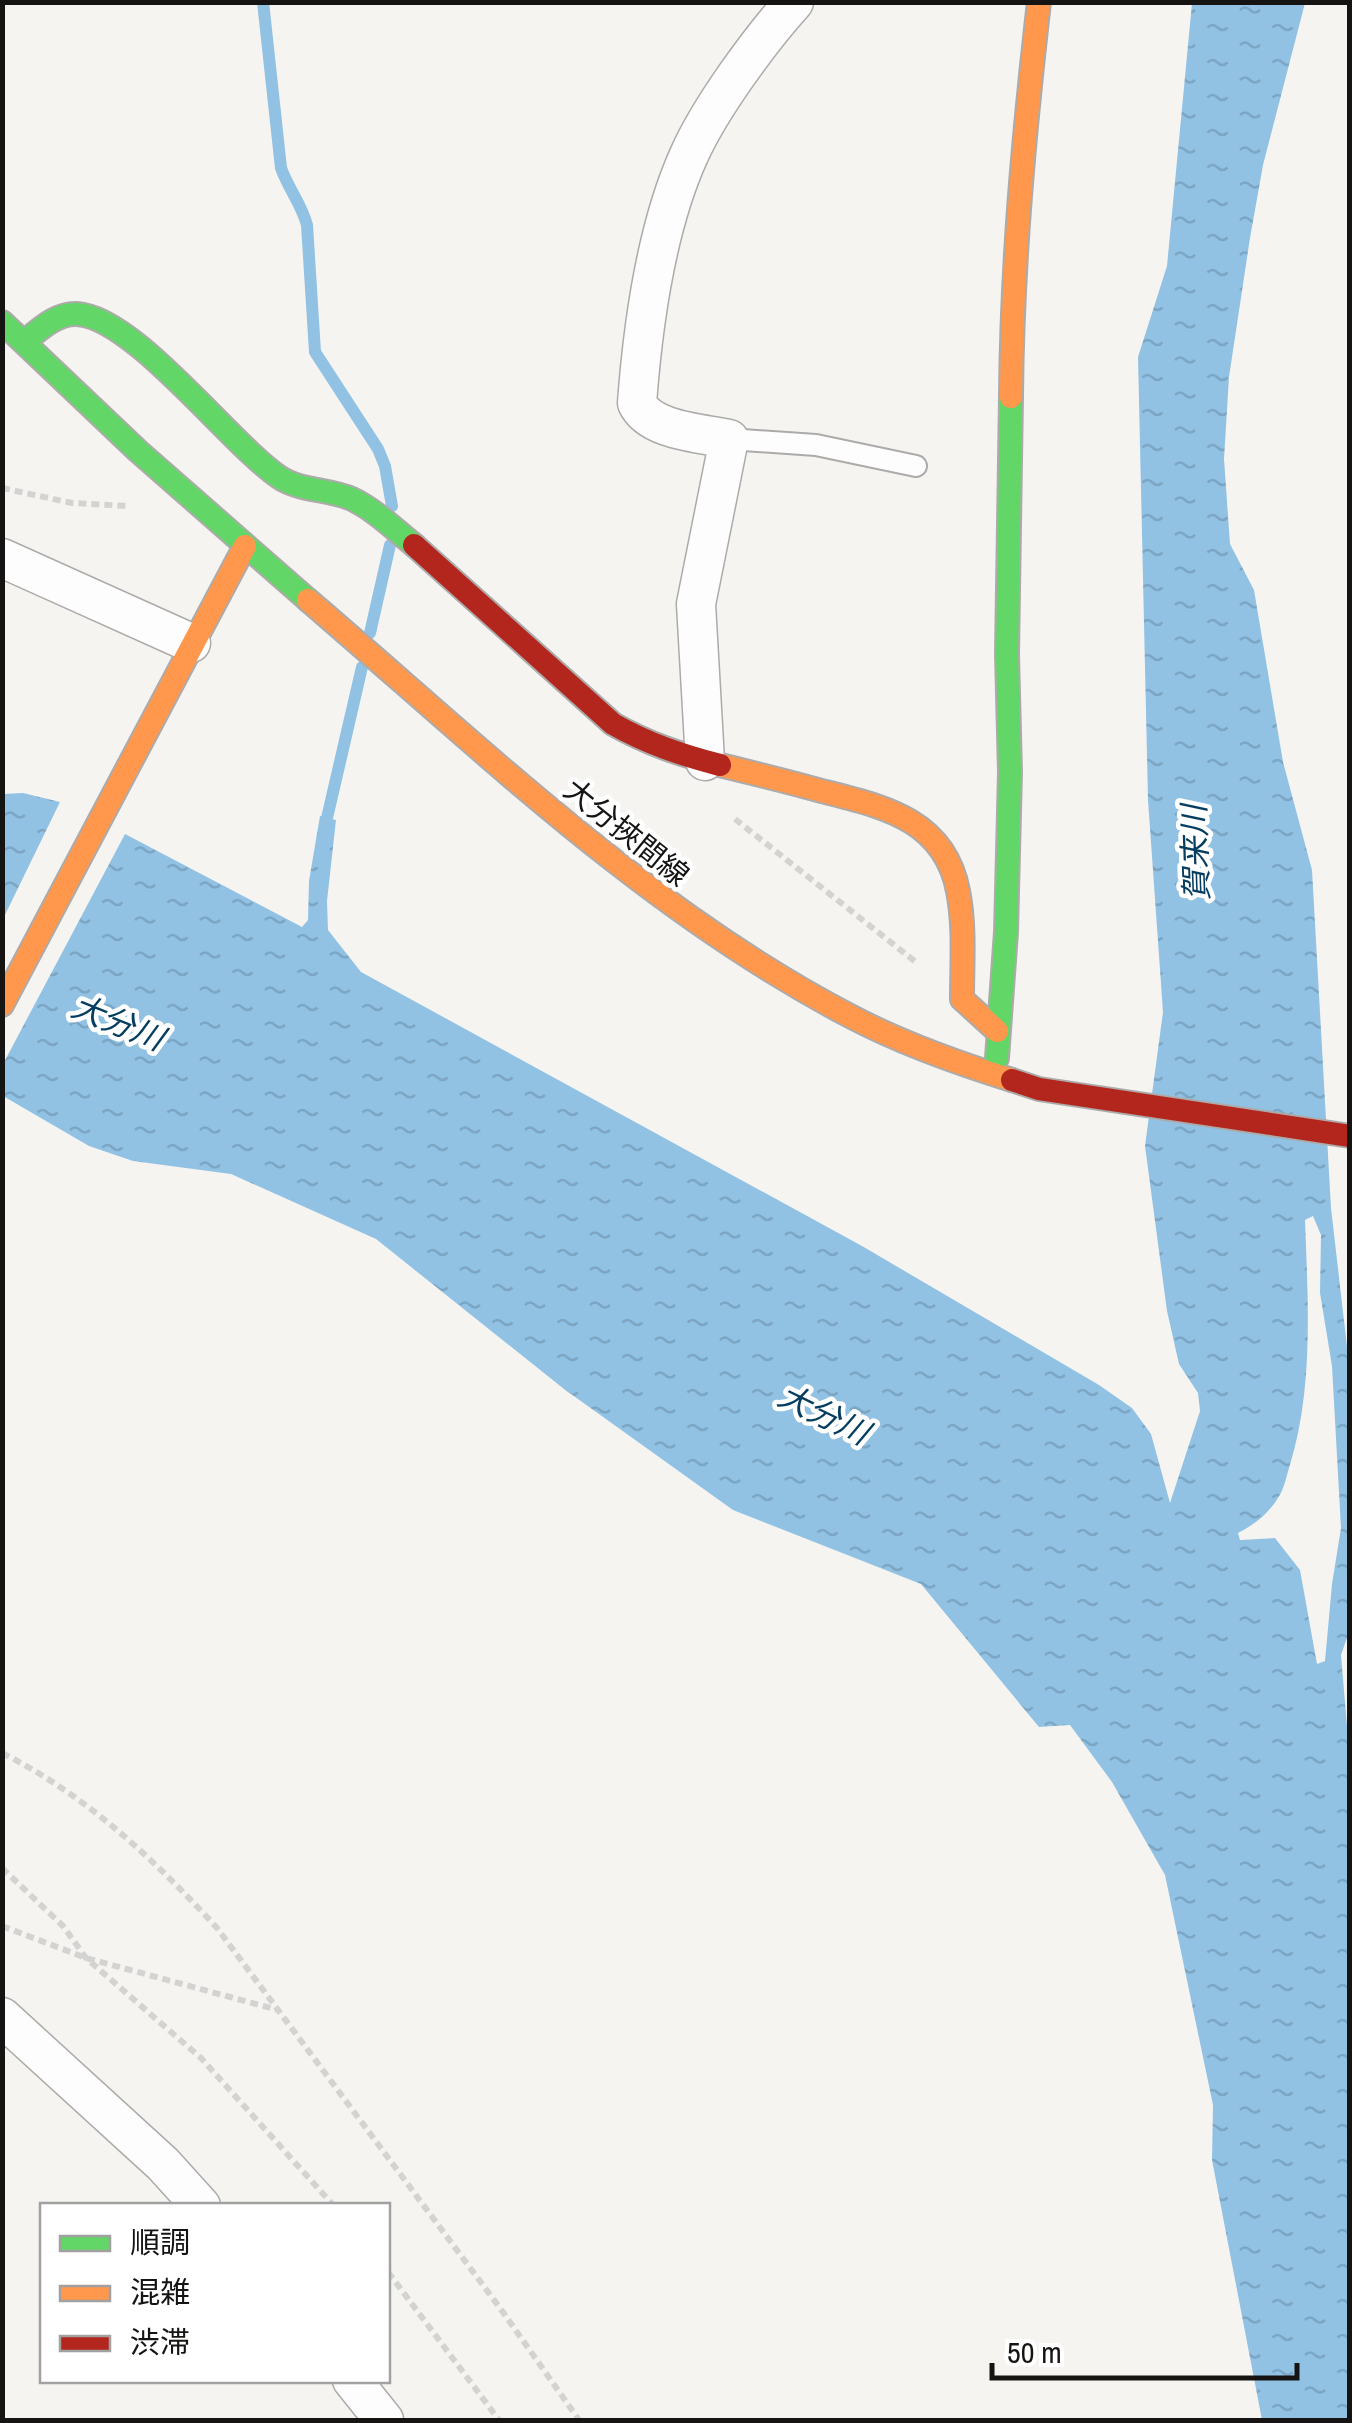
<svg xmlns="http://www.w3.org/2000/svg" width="1352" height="2423" font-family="'Archivo Narrow','Noto Sans JP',sans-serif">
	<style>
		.water { fill: url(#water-ripples); fill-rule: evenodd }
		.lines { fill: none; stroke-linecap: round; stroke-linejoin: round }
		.stream { stroke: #91c2e4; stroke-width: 12 }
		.lane-casing { stroke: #adabaa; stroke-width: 24 }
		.street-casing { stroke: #adabaa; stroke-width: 41 }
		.fast-casing { stroke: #adabaa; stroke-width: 26 }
		.slow-casing { stroke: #adabaa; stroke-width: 26 }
		.jam-casing { stroke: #adabaa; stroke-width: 26 }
		.path { stroke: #d3d3d2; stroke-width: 6; stroke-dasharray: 8 5; stroke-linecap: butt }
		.lane { stroke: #fefdfd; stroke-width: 20 }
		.street { stroke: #fefdfd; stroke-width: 38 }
		.fast { stroke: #63d668; stroke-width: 22 }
		.slow { stroke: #ff974d; stroke-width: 22 }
		.jam { stroke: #b3261e; stroke-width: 22 }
		.labels { text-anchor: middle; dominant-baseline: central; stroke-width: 9; stroke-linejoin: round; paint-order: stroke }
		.street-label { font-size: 30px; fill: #151413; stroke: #fff }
		.water-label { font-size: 32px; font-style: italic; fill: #043d5f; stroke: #fff }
	</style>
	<defs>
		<pattern id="water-ripples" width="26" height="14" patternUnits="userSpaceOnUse" patternTransform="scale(2.5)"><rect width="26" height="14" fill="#91c2e4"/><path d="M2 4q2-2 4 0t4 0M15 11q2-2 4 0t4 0" fill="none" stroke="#7ca6c3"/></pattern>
	</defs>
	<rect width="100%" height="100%" fill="#f6f4f1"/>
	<path class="water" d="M1192,3H1305L1263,165L1250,238L1229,377L1224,459L1230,544L1254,590L1283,762L1312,870L1331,1208L1349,1364L1350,1629L1341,1655L1350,1762L1349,2420H1262L1212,2160L1213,2105L1165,1875L1112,1782L1070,1725L1039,1727L921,1584L733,1510L564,1389L376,1239L231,1174L133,1161L89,1146L3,1096L2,1066L125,834L302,927L308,920L309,881L320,816L336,820L327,901L328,930L361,972L862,1246L1099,1385L1132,1408L1151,1434L1170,1503L1200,1411L1198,1393L1179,1364L1167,1311L1145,1146L1163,1012L1148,800L1138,357L1167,266ZM1313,1216L1321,1235L1320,1293L1332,1366L1341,1528L1332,1584L1325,1661L1317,1664L1300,1570L1275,1538L1240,1540L1238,1533C1254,1525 1268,1514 1278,1498C1284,1489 1286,1478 1289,1468C1314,1389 1308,1302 1305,1220Z
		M23,793L60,802L3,919V794Z"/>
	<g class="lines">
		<path class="stream" d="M263,2L281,168C288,188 302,205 307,225L315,352L378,449L385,466L392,506
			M370,633L390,545
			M327,818L362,667"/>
		<defs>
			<path id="lane" d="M729,439L816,445L916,466"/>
			<path id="street" d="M2,558L191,643
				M705,761L696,604L729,439C701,433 650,431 637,403C643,323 656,228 689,155C710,108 759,41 794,2
				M2,2017L163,2164L201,2206
				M352,2380L384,2420"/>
			<path id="fast" d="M2,322L138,451L308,600
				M24,342C39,330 56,313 77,314C134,317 229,443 279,477C299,491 330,489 352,499C375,510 394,529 414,545
				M997,1058L1006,932L1010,772L1007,654L1011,397"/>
			<path id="slow" d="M1011,397C1012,264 1024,134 1039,2
				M308,600C481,748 647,910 850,1016C901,1043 957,1063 1012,1080
				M720,765C753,773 785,781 818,790C879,806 944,817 958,891C965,926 962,963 962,999L997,1031
				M2,1005L245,546"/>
			<path id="jam" d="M414,545L613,724C648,744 682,755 720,765
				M1012,1080L1039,1089L1350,1136"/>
		</defs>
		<use href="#lane" class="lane-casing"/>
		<use href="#street" class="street-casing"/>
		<use href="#fast" class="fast-casing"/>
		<use href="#slow" class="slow-casing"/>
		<use href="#jam" class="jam-casing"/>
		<path class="path" d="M2,488L72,503L129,506
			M735,819L917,963
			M2,1753C86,1795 155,1860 217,1928L500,2308L579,2420
			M2,1868L63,1926L86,1958L201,2058L334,2206
			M2,1926L86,1958L278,2010
			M388,2272L499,2420"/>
		<use href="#lane" class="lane"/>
		<use href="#street" class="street"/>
		<use href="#fast" class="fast"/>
		<use href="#slow" class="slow"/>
		<use href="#jam" class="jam"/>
	</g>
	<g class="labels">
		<g class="street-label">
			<text transform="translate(627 832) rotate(39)">大分挾間線</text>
		</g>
		<g class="water-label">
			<text transform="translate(1195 853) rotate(-92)">賀来川</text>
			<text transform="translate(118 1022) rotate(22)">大分川</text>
			<text transform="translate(824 1414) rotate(26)">大分川</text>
		</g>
	</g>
	<rect width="1352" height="2423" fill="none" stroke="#151413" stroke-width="10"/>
	<rect x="40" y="2203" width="350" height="180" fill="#ffffff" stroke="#a1a1a1" stroke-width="2.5"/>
	<rect x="60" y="2236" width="50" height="15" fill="#63d668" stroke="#a1a1a1" stroke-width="2.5"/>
	<text x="130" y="2253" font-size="30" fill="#151413">順調</text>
	<rect x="60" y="2286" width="50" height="15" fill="#ff974d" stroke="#a1a1a1" stroke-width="2.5"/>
	<text x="130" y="2303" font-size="30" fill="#151413">混雑</text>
	<rect x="60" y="2336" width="50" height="15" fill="#b3261e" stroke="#a1a1a1" stroke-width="2.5"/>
	<text x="130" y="2353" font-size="30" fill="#151413">渋滞</text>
	<path d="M992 2363v15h305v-15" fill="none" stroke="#151413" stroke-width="5"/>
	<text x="1007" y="2363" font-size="30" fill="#151413" stroke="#ffffff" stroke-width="8" paint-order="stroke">50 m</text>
</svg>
